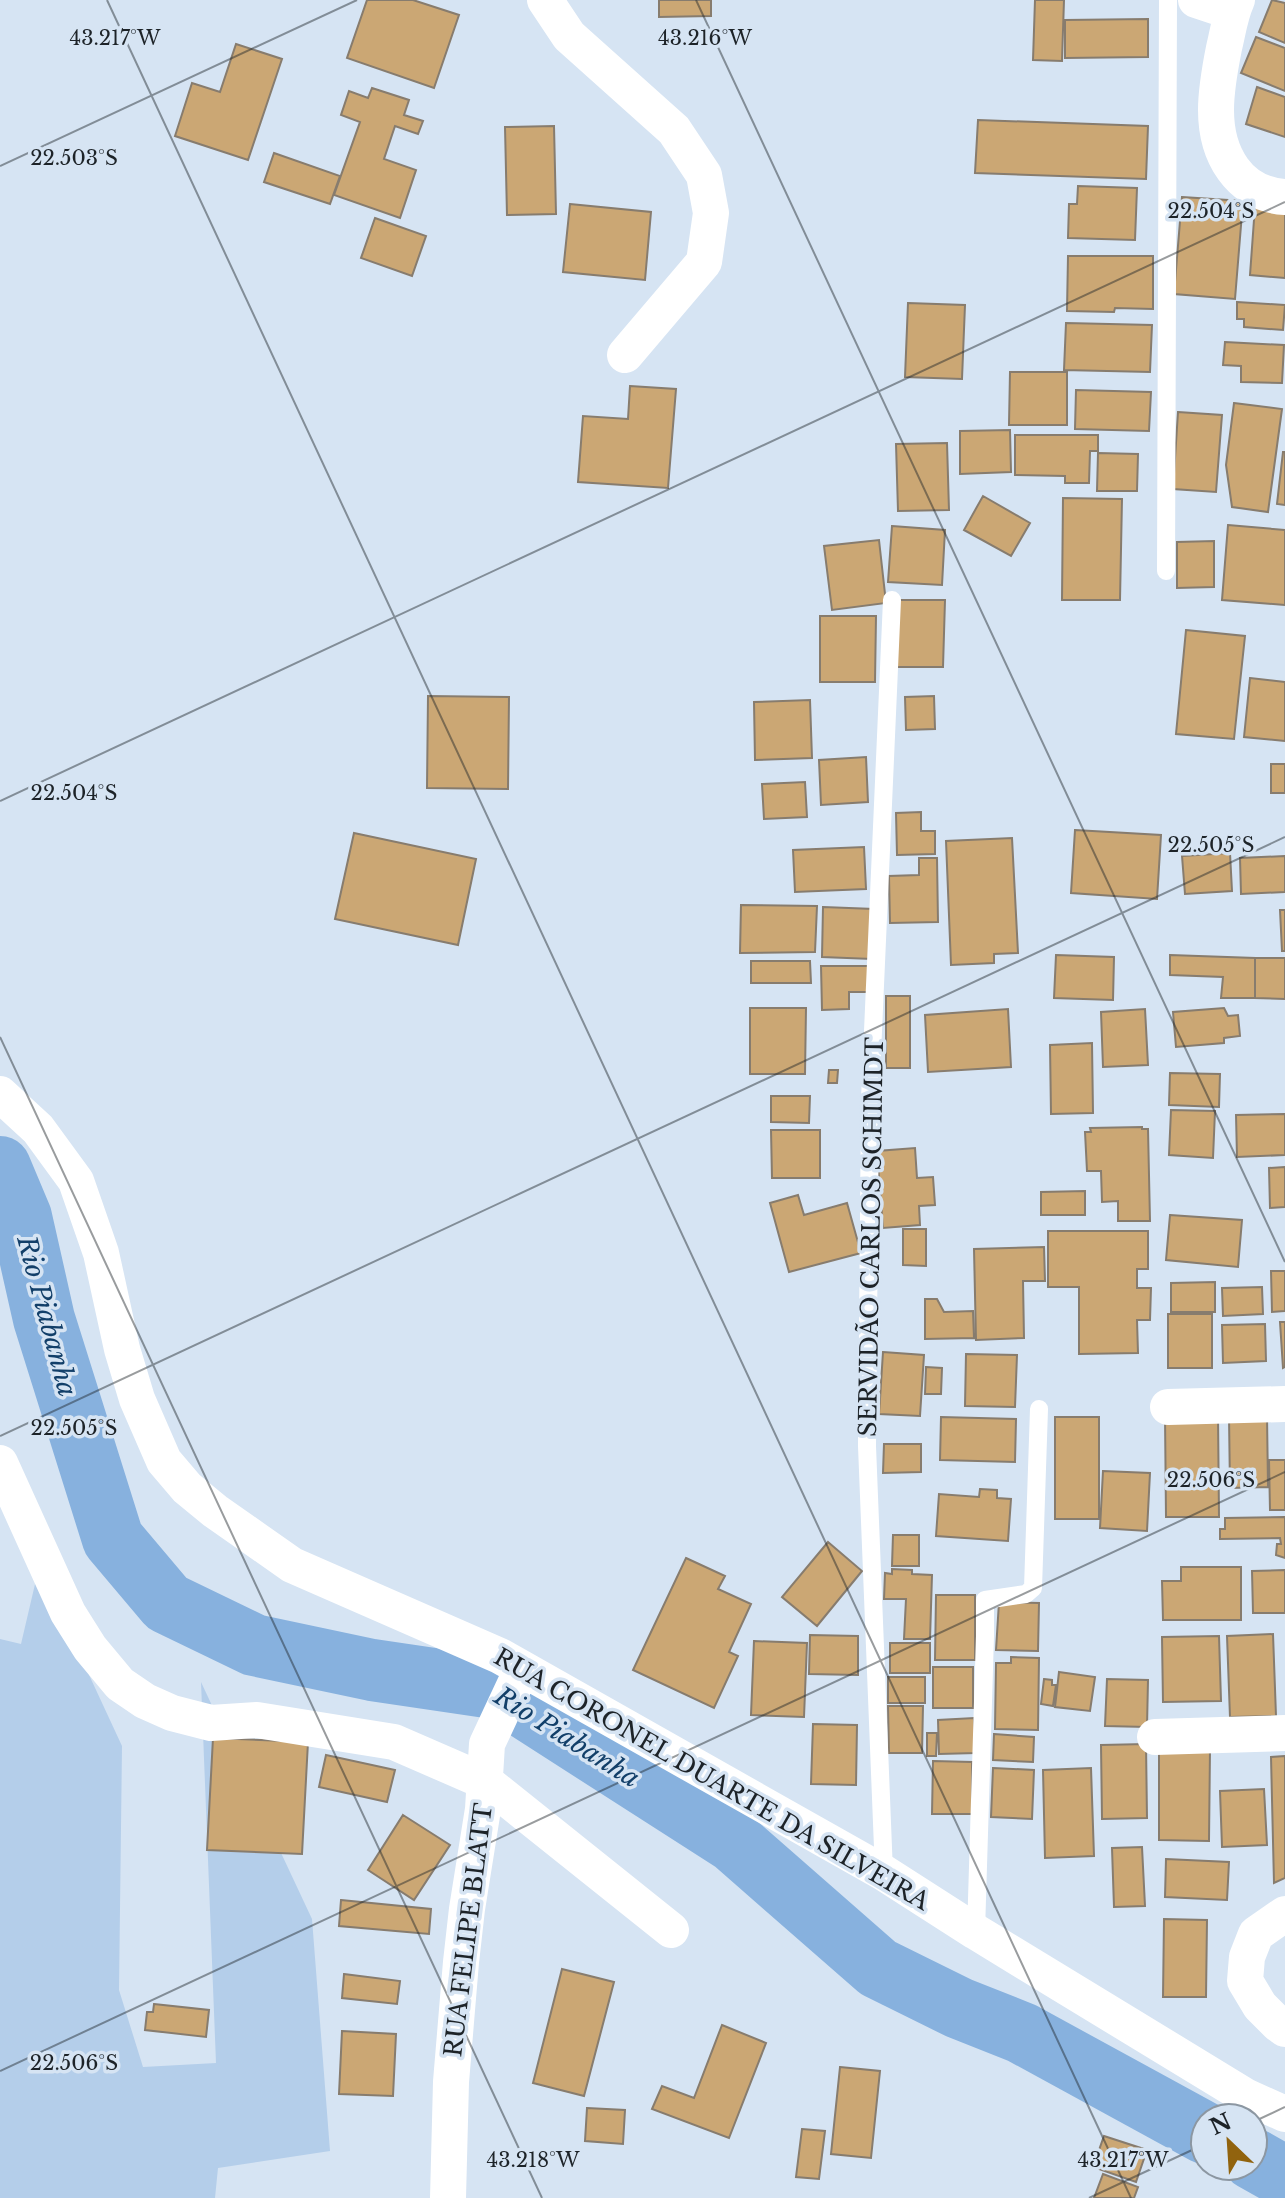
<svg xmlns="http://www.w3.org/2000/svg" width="1285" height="2198" font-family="'Libre Baskerville',serif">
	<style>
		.green { fill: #b4ceea }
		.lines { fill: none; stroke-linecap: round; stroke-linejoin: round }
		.river { stroke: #87b1de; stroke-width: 62 }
		.building { fill: #cba774; stroke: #877c6e; stroke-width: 2 }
		.service { stroke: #fff; stroke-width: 18 }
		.minor { stroke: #fff; stroke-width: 36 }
		.ticks { fill: none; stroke: #1d2328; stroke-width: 2; stroke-opacity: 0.45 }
		.labels { text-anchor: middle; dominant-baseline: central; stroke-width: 7; stroke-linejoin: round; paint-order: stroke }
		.street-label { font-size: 24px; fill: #1d2328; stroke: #d6e4f3 }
		.water-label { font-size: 26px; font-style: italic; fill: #123f69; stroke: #d6e4f3 }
		.ticks-label { font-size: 20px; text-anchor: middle; fill: #1d2328; stroke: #d6e4f3; stroke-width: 7; stroke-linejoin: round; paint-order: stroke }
	</style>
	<rect width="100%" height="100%" fill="#d6e4f3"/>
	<path class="green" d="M39,1567L122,1746L119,1990L143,2067L216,2063L201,1682L312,1919L330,2151L218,2168L215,2198H0V1639L21,1644Z"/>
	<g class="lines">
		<path class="river" d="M0,1167L21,1217L44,1319L113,1539L167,1603L254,1645L372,1670L494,1688L734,1842L878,1968L959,2008L1022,2033L1205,2133
			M1253,2159L1285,2177"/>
	</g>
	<path class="building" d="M367,0H413L459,15L434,88L347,58Z
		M659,0H711V16L659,17Z
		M1035,0H1064L1062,61L1033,60Z
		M1272,0L1285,3V43L1259,32Z
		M1148,19V57L1065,58V20Z
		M1256,37L1285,48V91L1241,73Z
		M236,44L282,59L248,160L175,136L192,83L220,92Z
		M1257,87L1285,97V137L1246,124Z
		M372,88L409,100L404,115L423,121L418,134L395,126L384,159L416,170L400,218L334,195L360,122L341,115L349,91L368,98Z
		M978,120L1148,126L1146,179L975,173Z
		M554,126L556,214L507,215L505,127Z
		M274,153L340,176L330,204L264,182Z
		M1078,186L1137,188L1135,240L1068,238L1069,204H1077Z
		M1182,197L1243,201L1235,299L1174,294Z
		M570,204L651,212L645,280L563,272Z
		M1255,206L1285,208V278L1250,275Z
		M375,218L426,236L412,276L361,258Z
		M1068,256H1153V309L1115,308L1114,312L1067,311Z
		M1237,302L1285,305L1283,330L1244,327V319H1237Z
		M908,303L965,305L962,379L905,377Z
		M1066,323L1152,325L1150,372L1064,370Z
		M1225,342L1284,345L1282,383L1241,382V366L1223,365Z
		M1010,372H1067V425H1009Z
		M630,386L676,389L668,488L578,482L583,416L628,419Z
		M1076,390L1151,392L1149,431L1075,429Z
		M1234,403L1282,409L1268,512L1232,507L1226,465Z
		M1178,412L1222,415L1216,492L1173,489Z
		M1010,430L1011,472L960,474V431Z
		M1015,435H1098V451H1090L1089,483H1065V476L1015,475Z
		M947,443L949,510L898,511L896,444Z
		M1283,452H1285V505L1277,504Z
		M1098,453L1138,454L1137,491H1097Z
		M983,496L1030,523L1011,556L964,530Z
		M1063,498L1122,499L1120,600H1062Z
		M1228,525L1285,530V605L1222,600Z
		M892,526L945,530L942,585L888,582Z
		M879,540L886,603L832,610L824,546Z
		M1214,541V587L1177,588V542Z
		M896,600H945L943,667H895Z
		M820,616H876L875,682H820Z
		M1186,630L1245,636L1234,739L1176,734Z
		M1250,678L1285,682V741L1244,737Z
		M428,696L509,697L508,789L427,788Z
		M934,696L935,729L906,730L905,697Z
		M810,700L812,758L755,760L754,702Z
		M866,757L868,802L821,805L819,760Z
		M1271,764H1285V793H1271Z
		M805,782L807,817L764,819L762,784Z
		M921,812V831H935V854L897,855L896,813Z
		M1075,830L1161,835L1157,899L1071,893Z
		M354,833L476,859L458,945L335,919Z
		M1012,838L1018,953L994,954V963L951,965L946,841Z
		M864,847L866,889L795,892L793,850Z
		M1230,853L1232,891L1185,894L1182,856Z
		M1285,856V892L1241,894L1240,858Z
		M919,858H937L938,922L890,923L889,876L919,875Z
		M741,905L817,906L815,952L740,953Z
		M823,907L874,909L872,959L822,957Z
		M1280,910H1285V951H1282Z
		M1056,955L1114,957L1113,1000L1054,998Z
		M1170,955L1255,958V998H1221L1223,977L1170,975Z
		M1255,958H1285V999L1255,998Z
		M751,961H810L811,983H751Z
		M821,966H871L872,992H849V1009L822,1010Z
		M886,996H910V1068H886Z
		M750,1008H806L805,1074H750Z
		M1224,1008L1228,1016L1238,1015L1240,1036L1224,1038V1043L1176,1047L1173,1012Z
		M1008,1009L1011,1067L928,1072L925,1015Z
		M1145,1009L1148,1065L1103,1067L1101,1012Z
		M1092,1043L1093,1113L1051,1114L1050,1045Z
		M829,1070H838L837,1083H828Z
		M1170,1073L1220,1074L1219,1107L1169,1105Z
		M771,1096H810L809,1123L771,1122Z
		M1171,1110L1215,1111L1213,1158L1169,1155Z
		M1285,1114V1155L1237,1157L1236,1115Z
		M1142,1127V1129H1148L1150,1221H1118V1201L1102,1202L1101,1171H1087L1085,1132H1091L1090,1128Z
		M771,1130H820V1178H772Z
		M915,1148L917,1178L933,1177L935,1205L919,1206L920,1225L883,1228L877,1151Z
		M1285,1167V1207L1270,1208L1269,1168Z
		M1085,1191V1215H1041V1192Z
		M798,1195L804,1215L847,1203L861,1253L789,1272L770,1203Z
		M1170,1215L1242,1220L1238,1267L1166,1260Z
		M903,1229H926V1266L903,1265Z
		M1048,1231H1148V1269H1137V1288H1151L1150,1320H1137L1138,1353L1079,1354V1287H1048Z
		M1044,1247L1045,1281H1023L1024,1338L976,1340L974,1249Z
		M1271,1271H1285V1311L1272,1312Z
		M1215,1282V1312H1171V1283Z
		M1262,1287L1263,1314L1223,1316L1222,1288Z
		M925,1299H937L944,1312L973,1311L974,1338L925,1339Z
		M1168,1314H1212V1368H1168Z
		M1280,1322H1285V1367L1283,1368Z
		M1265,1324L1266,1361L1223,1363L1222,1325Z
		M883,1352L924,1355L920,1416L879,1414Z
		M966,1354L1017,1355L1015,1407L965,1406Z
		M926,1367L942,1368L941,1394H925Z
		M1218,1415L1219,1517H1166L1165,1416Z
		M1267,1415L1268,1487L1230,1488L1229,1416Z
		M941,1417L1016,1419L1015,1462L940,1460Z
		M1055,1417H1099V1519H1055Z
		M884,1444H921V1472L883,1473Z
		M1269,1460H1285V1510H1270Z
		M1103,1471L1150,1473L1147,1531L1100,1528Z
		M980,1489L997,1490V1498L1011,1499L1008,1541L936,1536L939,1494L979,1497Z
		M1285,1517V1558L1276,1555L1277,1544H1281L1280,1538L1220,1539V1529H1225V1518Z
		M893,1535H919V1566H892Z
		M828,1542L862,1571L817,1626L782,1597Z
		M686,1558L725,1576L718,1589L751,1604L729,1652L738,1656L714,1708L633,1670Z
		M1181,1567H1241V1620H1163L1162,1581H1181Z
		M892,1569L912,1570V1574L932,1575L930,1639H904L906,1599H884L885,1573L892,1574Z
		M1285,1570V1613H1253L1252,1571Z
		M936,1595H975V1660H935Z
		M999,1602L1039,1603L1038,1651L996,1650Z
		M1273,1634L1276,1716L1230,1717L1227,1636Z
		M810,1635L858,1636V1675L809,1674Z
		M1219,1636L1221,1701L1163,1702L1162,1637Z
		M754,1641L807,1643L804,1717L751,1715Z
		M890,1643H930V1673H890Z
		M1011,1657L1039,1658L1038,1730L995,1729L996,1663H1011Z
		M933,1667H973V1708H933Z
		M1059,1672L1095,1677L1090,1711L1055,1707Z
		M888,1677H925V1703H888Z
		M1044,1679L1052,1680V1685H1056L1053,1706L1041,1704Z
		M1107,1679L1148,1680L1147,1727L1105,1726Z
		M888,1706H923L922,1753H889Z
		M974,1718L976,1753L939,1754L938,1720Z
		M813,1724L857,1725L856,1785L811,1784Z
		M927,1733H937L936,1756H927Z
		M994,1734L1034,1737L1033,1762L993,1760Z
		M213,1738L308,1742L302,1854L207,1850Z
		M1146,1744L1147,1818L1102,1819L1101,1745Z
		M1159,1749H1210L1209,1841L1159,1840Z
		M326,1755L395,1770L387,1802L319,1787Z
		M1285,1756V1878L1274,1883L1271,1757Z
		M933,1761L972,1762V1814H932Z
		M993,1768L1034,1770L1032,1819L991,1817Z
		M1091,1768L1094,1856L1045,1858L1043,1770Z
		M1264,1789L1267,1845L1222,1847L1220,1791Z
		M403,1815L450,1845L414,1900L368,1870Z
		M1142,1847L1145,1906L1114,1907L1112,1848Z
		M1166,1859L1229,1862L1227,1900L1165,1897Z
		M341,1900L431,1909L429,1934L339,1926Z
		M1164,1919L1207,1920L1206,1997H1163Z
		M562,1969L614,1982L584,2096L533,2083Z
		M344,1974L400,1981L397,2004L342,1998Z
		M154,2004L209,2010L206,2037L145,2030L147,2012H153Z
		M722,2025L766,2043L729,2138L652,2109L662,2086L694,2098Z
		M342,2031L396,2034L393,2096L339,2094Z
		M840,2067L880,2071L871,2158L831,2154Z
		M587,2108L625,2110L623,2144L585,2141Z
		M802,2129L825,2131L819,2179L796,2177Z
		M1104,2136L1147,2150L1136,2182L1093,2167Z
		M1103,2174L1138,2187L1134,2198H1094Z"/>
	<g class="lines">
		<path class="service" d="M1166,571L1168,0
			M884,1873L867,1446L870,1099L892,600
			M976,1932L985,1636V1600L1026,1594L1033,1588L1039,1409"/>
		<path class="minor" d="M545,0L569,36L674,130L704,175L711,213L704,262L625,355
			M1196,0L1232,12
			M1237,0C1230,15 1228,32 1224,48C1220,68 1216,89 1216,110C1216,154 1238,194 1285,197
			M0,1094L38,1129L76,1181L101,1253L122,1349L137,1399L164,1461L187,1488L215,1511L292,1565L500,1656L884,1873L976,1932L1247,2097L1285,2114
			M1168,1407L1285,1404
			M0,1463L68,1613L90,1648L120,1684L145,1701L172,1713L211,1723L257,1720L394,1742L486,1782L671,1930
			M1155,1737L1285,1733
			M1285,1914L1256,1934L1247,1957L1245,1981L1260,2006L1278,2024L1285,2029
			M448,2198L451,2082L461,1962L467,1909L483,1809L487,1744L522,1669"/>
	</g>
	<path class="ticks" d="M107,0L1131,2198M696,0L1285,1262M0,166L357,0M0,801L1285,202M0,1037L542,2198M0,1436L1285,837M0,2071L1285,1472M1253,2122L1285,2107M1089,2198L1205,2144"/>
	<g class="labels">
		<g class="street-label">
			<text transform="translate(871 1237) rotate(-89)">SERVIDÃO CARLOS SCHIMDT</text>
			<text transform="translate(712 1779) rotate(30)">RUA CORONEL DUARTE DA SILVEIRA</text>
			<text transform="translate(468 1930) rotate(-83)">RUA FELIPE BLATT</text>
		</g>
		<g class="water-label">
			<text transform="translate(47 1316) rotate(75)">Rio Piabanha</text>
			<text transform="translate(567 1737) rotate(32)">Rio Piabanha</text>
		</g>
	</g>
	<g class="ticks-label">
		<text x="115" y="45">43.217°W</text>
		<text x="705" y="45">43.216°W</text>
		<text x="74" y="165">22.503°S</text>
		<text x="1211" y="218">22.504°S</text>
		<text x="74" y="800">22.504°S</text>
		<text x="1211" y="852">22.505°S</text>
		<text x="74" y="1435">22.505°S</text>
		<text x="1211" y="1487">22.506°S</text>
		<text x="74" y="2070">22.506°S</text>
		<text x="533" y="2167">43.218°W</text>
		<text x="1123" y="2167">43.217°W</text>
	</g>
	<g transform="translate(1229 2142) rotate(335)"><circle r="38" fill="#d6e4f3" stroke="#8c97a2" stroke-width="2"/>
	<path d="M0-6L14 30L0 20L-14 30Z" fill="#91630e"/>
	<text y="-12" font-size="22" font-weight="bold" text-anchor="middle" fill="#1d2328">N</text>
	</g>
</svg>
